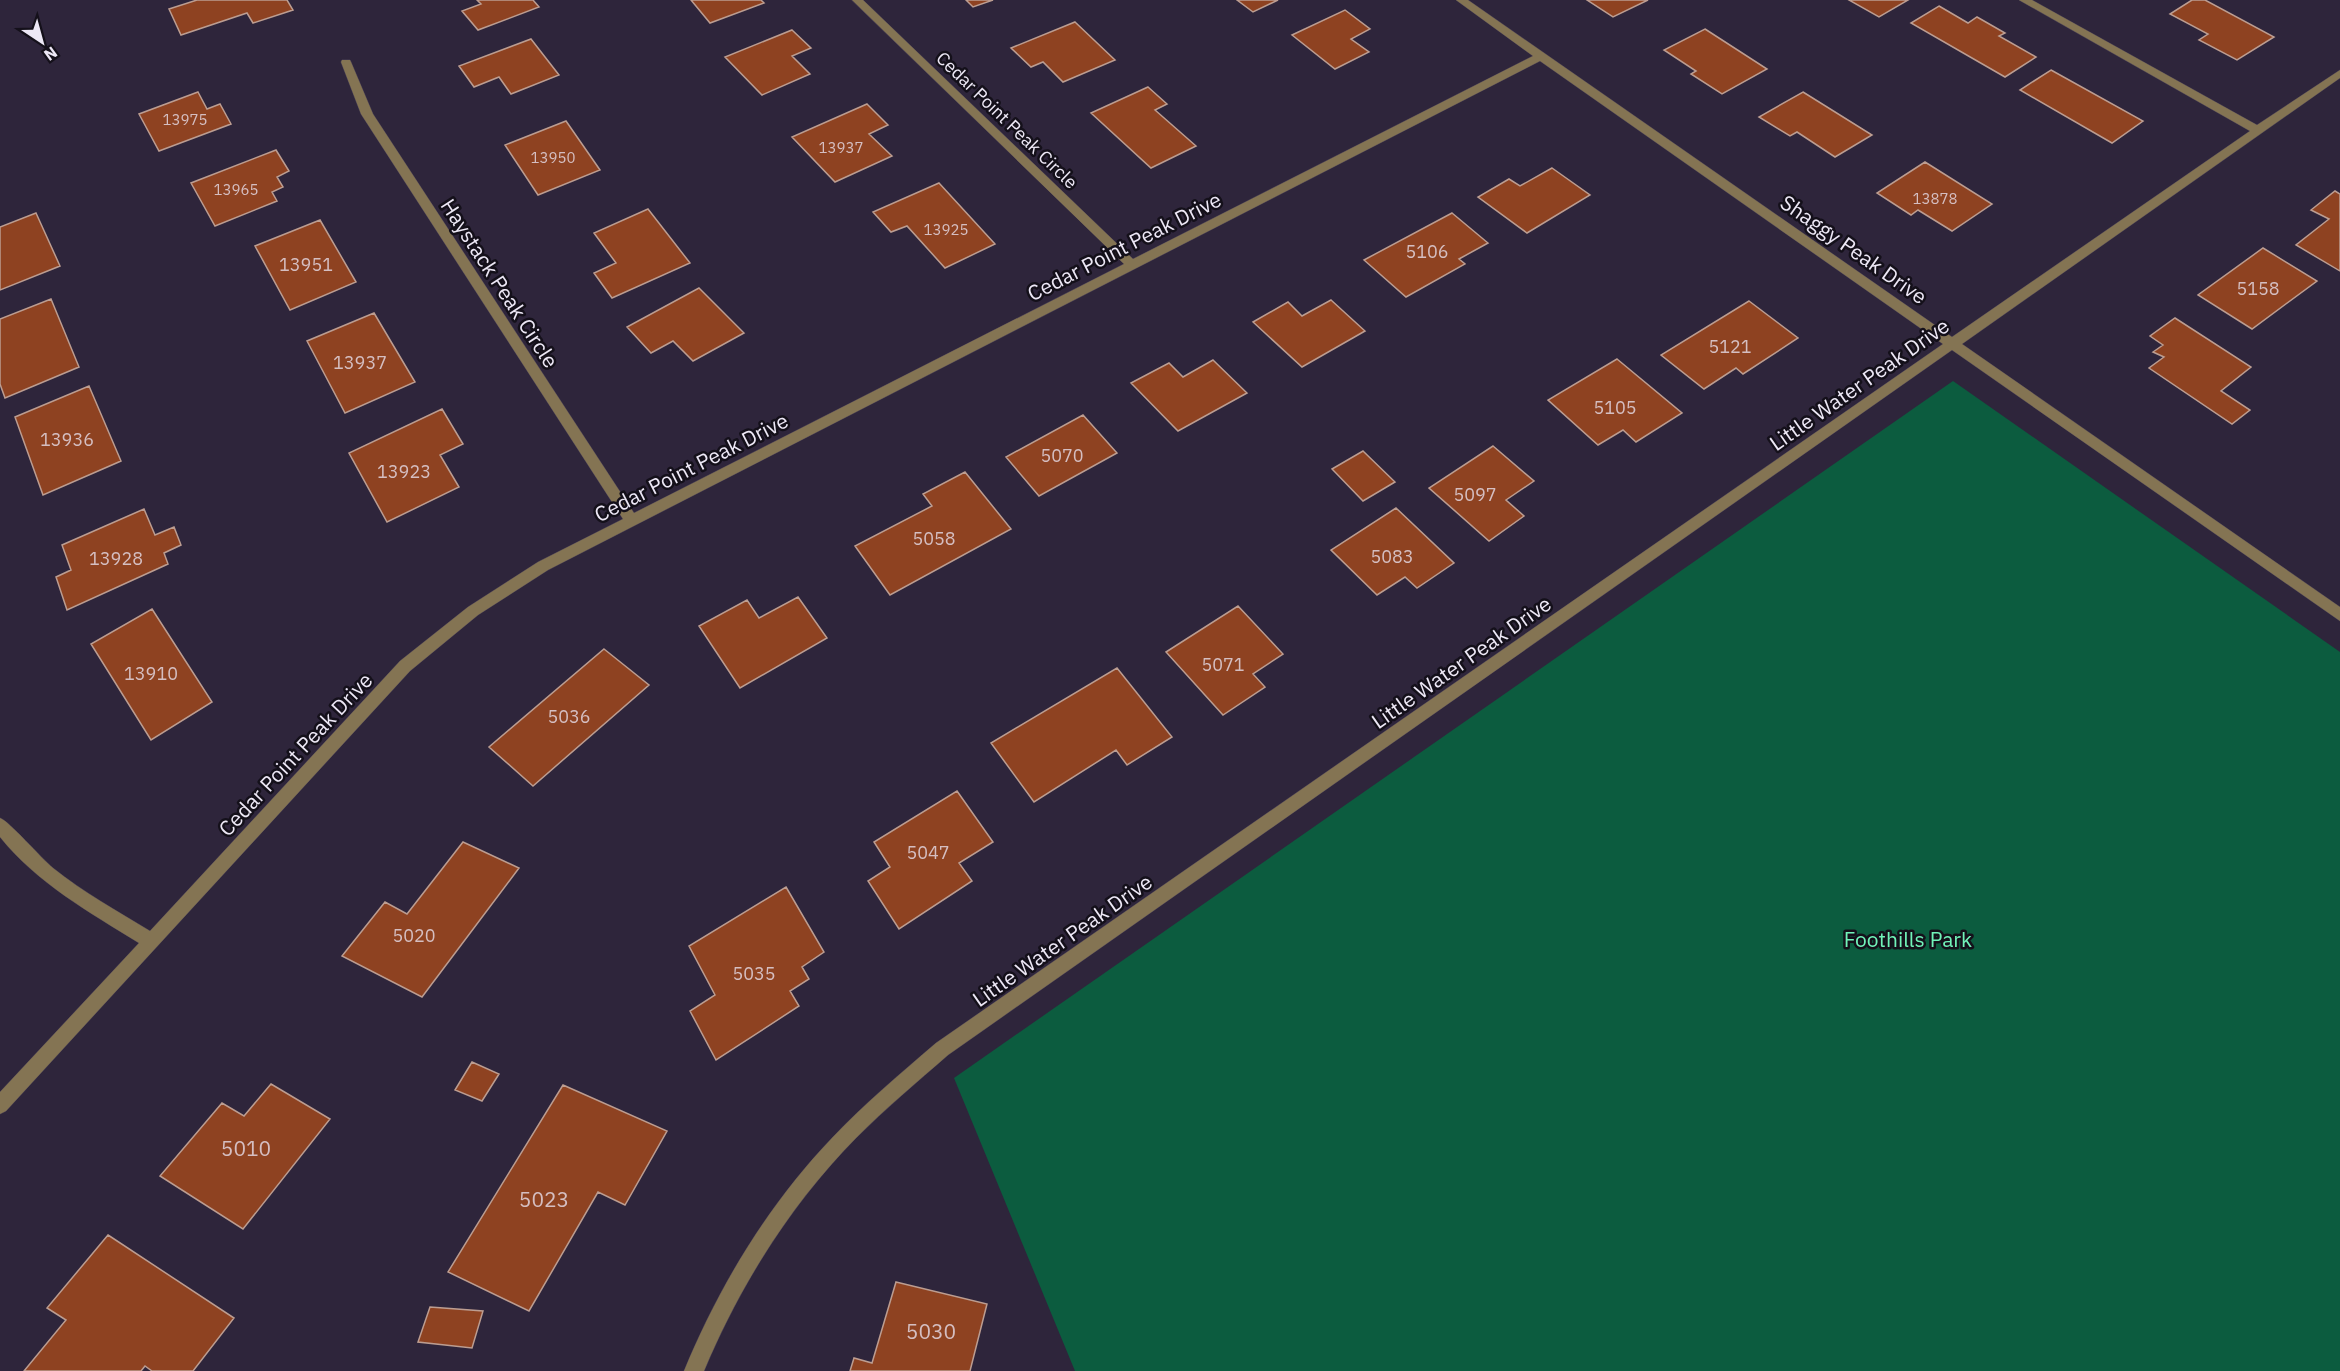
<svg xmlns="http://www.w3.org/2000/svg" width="2340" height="1371" font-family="'IBM Plex Sans',sans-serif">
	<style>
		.green { fill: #0c5c3f }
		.building { fill: #8e4221; stroke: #bc9d91; stroke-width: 1.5 }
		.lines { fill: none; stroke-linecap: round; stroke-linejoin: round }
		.minor-casing { stroke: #494055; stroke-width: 1 }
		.minor { fill: #847453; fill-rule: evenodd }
		.labels { text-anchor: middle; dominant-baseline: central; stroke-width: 5; stroke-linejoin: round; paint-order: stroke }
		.far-number-label { font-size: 15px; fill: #d5bec1 }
		.far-street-label { font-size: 18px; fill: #ede8f6; stroke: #14101a }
		.number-label { font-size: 18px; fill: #d5bec1 }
		.street-label { font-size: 21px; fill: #ede8f6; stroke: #14101a }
		.park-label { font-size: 21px; fill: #71f3b9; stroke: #14101a }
		.near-number-label { font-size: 21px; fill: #d5bec1 }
	</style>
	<rect width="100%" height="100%" fill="#2e253b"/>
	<path class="green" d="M1953,381L2340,652V1371H1075L954,1078Z"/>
	<path class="building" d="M197,0H287L293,10L253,23L247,13L181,35L169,9Z
		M477,0H533L539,7L478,30L462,11L481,4Z
		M691,0H761L764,3L710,23Z
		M966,0H993L973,7Z
		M1237,0H1278L1253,12Z
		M1587,0H1648L1613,17Z
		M1849,0H1908L1879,17Z
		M2192,0H2205L2274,37L2237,60L2199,40L2208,34L2170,14Z
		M1939,6L1968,23L1977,17L2005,33L1999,36L2036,57L2005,77L1911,23Z
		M1345,10L1370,29L1351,39L1369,52L1335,69L1292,35Z
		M1075,22L1115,60L1063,82L1043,62L1031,67L1011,48Z
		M1705,29L1767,69L1722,94L1691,74L1696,71L1664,50Z
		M792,30L811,48L792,56L810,74L762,95L725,57Z
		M531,39L559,75L511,94L499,77L474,87L459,66Z
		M2051,70L2143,121L2112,143L2020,90Z
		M1148,87L1167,104L1155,110L1196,146L1151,168L1091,113Z
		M198,92L207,109L220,104L231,124L159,151L139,114Z
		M1803,92L1872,135L1835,157L1797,132L1790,136L1759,117Z
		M867,104L888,125L869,134L892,156L835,182L792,137Z
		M566,121L600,170L538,195L505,145Z
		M276,150L289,171L277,177L283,187L272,192L277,201L215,226L191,183Z
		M1925,162L1992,204L1952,231L1918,210L1911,215L1877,193Z
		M1552,168L1590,195L1527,233L1478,197L1509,179L1520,186Z
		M939,183L995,244L945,268L907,226L891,232L873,212Z
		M2335,191L2340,194V271L2296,245L2329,219L2311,210Z
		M648,209L690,263L612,298L594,273L616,263L594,233Z
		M36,213L60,266L0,290V227Z
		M1452,213L1488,243L1459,259L1465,264L1406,297L1364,260Z
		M320,220L356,282L290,310L255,246Z
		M2263,248L2317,281L2252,329L2198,295Z
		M699,288L744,333L693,361L673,341L651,353L627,327Z
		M51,299L79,367L5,398L0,384V319Z
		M1331,300L1365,331L1302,367L1253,322L1288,302L1302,316Z
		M1749,301L1798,338L1743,374L1736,368L1704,389L1661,355Z
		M374,313L415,382L345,413L307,341Z
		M2175,318L2251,367L2221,391L2250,410L2232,424L2149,368L2164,357L2153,352L2163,345L2150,336Z
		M1617,359L1682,413L1636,442L1623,430L1598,445L1548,400Z
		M1213,360L1247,393L1178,431L1131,383L1169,363L1183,377Z
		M89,386L121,461L43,495L15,417Z
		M442,409L463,444L440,455L459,487L387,522L349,453Z
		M1083,415L1117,453L1039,496L1006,457Z
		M1493,446L1534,481L1506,500L1524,516L1489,541L1429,488Z
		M1363,451L1395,482L1363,501L1332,469Z
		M965,472L1011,529L890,595L855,546L932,506L923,494Z
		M1396,508L1454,563L1417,588L1405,577L1377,595L1331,550Z
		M144,509L155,535L174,527L181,545L164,553L168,564L67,610L56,577L71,570L62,545Z
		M798,597L827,638L740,688L699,626L747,600L759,618Z
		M1238,606L1283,654L1253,674L1265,687L1223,715L1166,652Z
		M152,609L212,702L151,740L91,644Z
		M604,649L649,685L533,786L489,747Z
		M1117,668L1172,737L1127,765L1116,750L1034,802L991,743Z
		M957,791L993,842L959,863L972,881L899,929L868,881L890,867L874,842Z
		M463,842L519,868L422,997L342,956L385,902L407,914Z
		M786,887L824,952L802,967L809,979L790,991L799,1006L716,1060L690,1011L715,995L689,946Z
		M472,1062L499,1074L482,1101L455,1090Z
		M271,1084L330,1119L243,1229L160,1176L222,1103L244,1116Z
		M563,1085L667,1131L625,1205L598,1192L529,1311L448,1272Z
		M108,1235L234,1318L193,1371H152L145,1366L141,1371H24L66,1320L47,1308Z
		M896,1282L987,1304L970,1371H850L854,1358L872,1363Z
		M430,1307L483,1311L472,1348L418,1342Z"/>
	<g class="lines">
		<defs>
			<path id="minor" d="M852,0H863L1133,259L1533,56L1456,0H1468L1952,337L2250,131L2019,0H2032L2257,125L2340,70V78L1962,344L2340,607V621L1952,350L948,1055C917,1082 885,1109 856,1138C791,1204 740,1285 704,1371H684C719,1286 768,1205 832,1138C864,1104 900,1074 936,1043L1943,344L1540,61L548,570L478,615L410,671L6,1111L0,1114V1092L139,943C89,912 37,883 0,837V818C9,821 41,858 53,868C83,892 117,911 150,931L400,661L468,607L538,562L623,519L361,114L341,62L342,60H350L351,62L373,114L634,513L1124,264Z"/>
		</defs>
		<use href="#minor" class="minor-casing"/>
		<use href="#minor" class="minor"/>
	</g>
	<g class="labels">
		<g class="far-number-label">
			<text x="185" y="119">13975</text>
			<text x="841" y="147">13937</text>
			<text x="553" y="157">13950</text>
			<text x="236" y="189">13965</text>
			<text x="1935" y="198">13878</text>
			<text x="946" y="229">13925</text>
		</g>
		<g class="far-street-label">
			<text transform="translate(1007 120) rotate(44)">Cedar Point Peak Circle</text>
		</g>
		<g class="number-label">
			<text x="1427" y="251">5106</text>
			<text x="306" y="264">13951</text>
			<text x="2258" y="288">5158</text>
			<text x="1730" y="346">5121</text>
			<text x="360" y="362">13937</text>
			<text x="1615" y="407">5105</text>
			<text x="67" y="439">13936</text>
			<text x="1062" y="455">5070</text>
			<text x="404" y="471">13923</text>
			<text x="1475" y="494">5097</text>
			<text x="934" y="538">5058</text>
			<text x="1392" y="556">5083</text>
			<text x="116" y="558">13928</text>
			<text x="1223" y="664">5071</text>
			<text x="151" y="673">13910</text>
			<text x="569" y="716">5036</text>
			<text x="928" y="852">5047</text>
			<text x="414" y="935">5020</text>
			<text x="754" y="973">5035</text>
		</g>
		<g class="street-label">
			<text transform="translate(1124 246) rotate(-27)">Cedar Point Peak Drive</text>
			<text transform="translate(1854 249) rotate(35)">Shaggy Peak Drive</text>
			<text transform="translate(500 283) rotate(57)">Haystack Peak Circle</text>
			<text transform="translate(1859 384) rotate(-35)">Little Water Peak Drive</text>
			<text transform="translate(691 467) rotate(-27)">Cedar Point Peak Drive</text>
			<text transform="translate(1461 662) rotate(-35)">Little Water Peak Drive</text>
			<text transform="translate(295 754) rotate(-47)">Cedar Point Peak Drive</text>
			<text transform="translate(1062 940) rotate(-35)">Little Water Peak Drive</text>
		</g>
		<g class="park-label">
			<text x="1908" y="939">Foothills Park</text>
		</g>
		<g class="near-number-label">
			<text x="246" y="1148">5010</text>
			<text x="544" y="1199">5023</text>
			<text x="931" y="1331">5030</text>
		</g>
	</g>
	<g transform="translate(42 42) rotate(144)" stroke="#14101a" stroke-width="4.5" paint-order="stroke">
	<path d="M0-4.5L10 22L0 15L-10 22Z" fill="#ede8f6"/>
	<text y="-9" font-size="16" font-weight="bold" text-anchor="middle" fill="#ede8f6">N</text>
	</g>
</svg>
